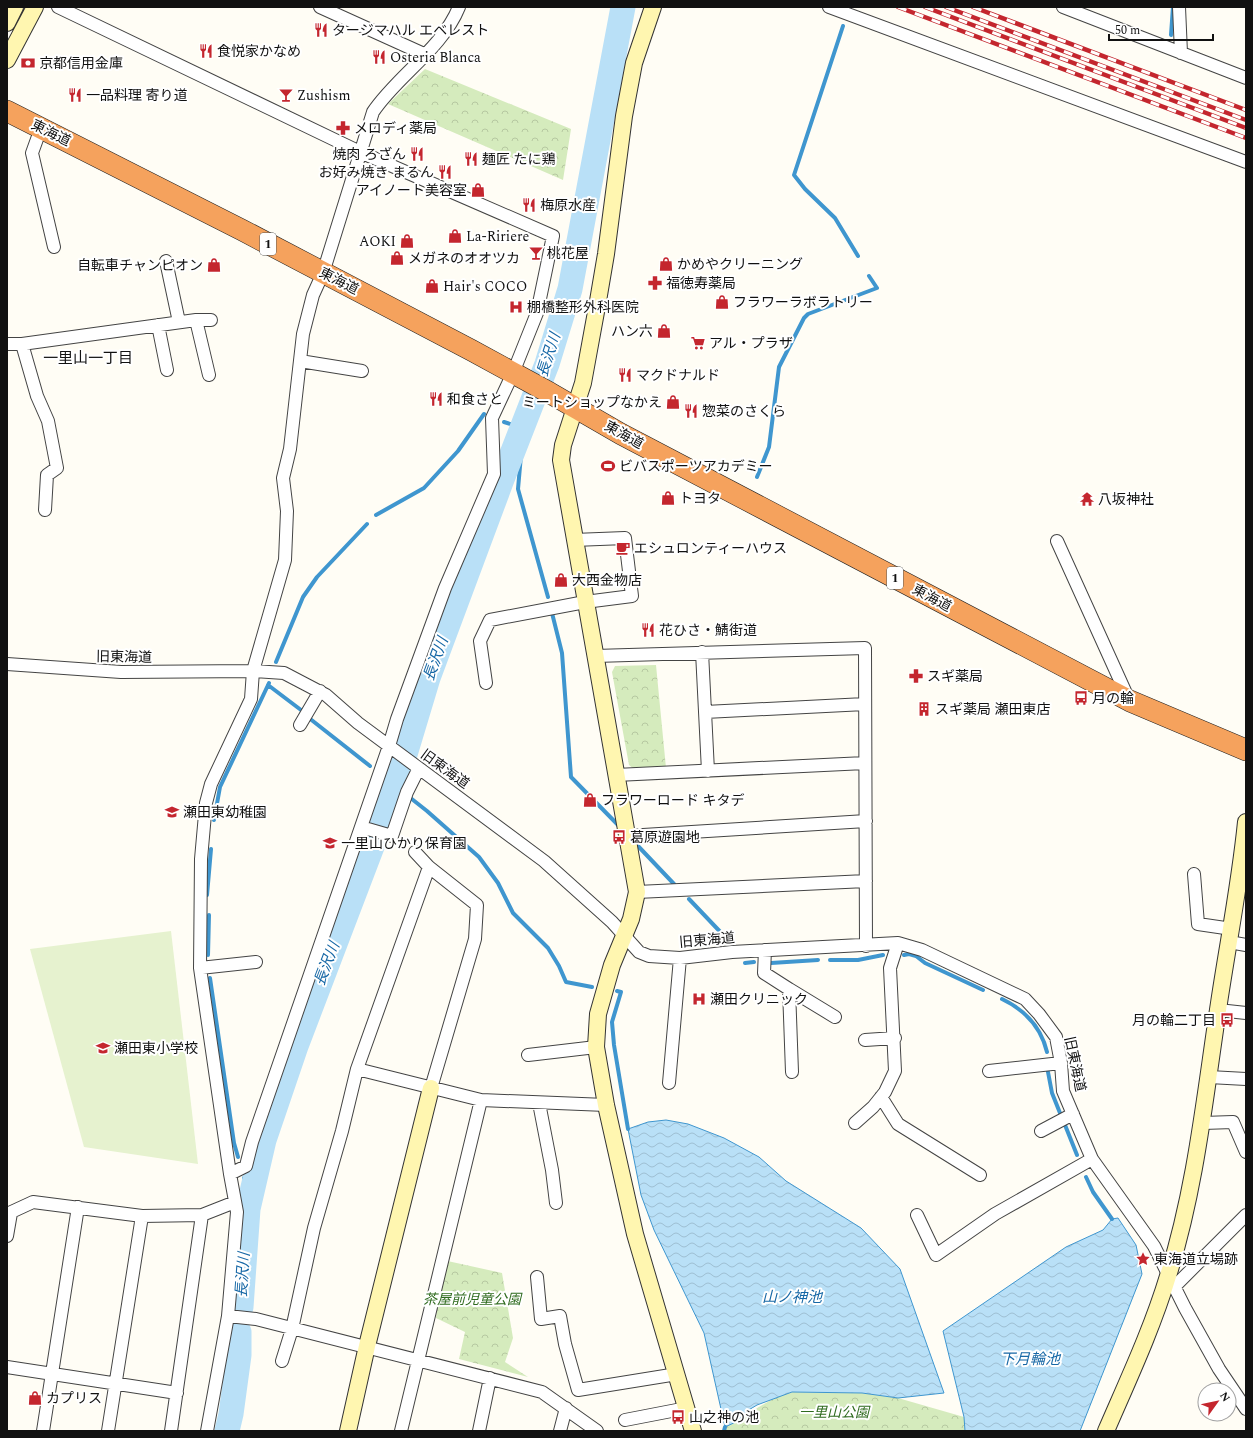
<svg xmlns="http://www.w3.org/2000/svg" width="1253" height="1438" font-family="Spectral,'Noto Sans JP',serif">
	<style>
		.park { fill: url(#park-crowns) }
		.pitch { fill: #e6f2cf }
		.water { fill: url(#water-waves); stroke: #3f96cf }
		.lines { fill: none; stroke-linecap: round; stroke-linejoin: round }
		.stream { stroke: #3f96cf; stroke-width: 4 }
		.river { stroke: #b9e0f7; stroke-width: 25 }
		.street-casing { stroke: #444; stroke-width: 14 }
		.secondary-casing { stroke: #333; stroke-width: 18 }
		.highway-casing { stroke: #222; stroke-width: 22 }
		.street { stroke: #fff; stroke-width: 12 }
		.secondary { stroke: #fff6b0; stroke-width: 16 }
		.highway { stroke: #f5a25d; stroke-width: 21 }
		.rail-casing { stroke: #c4262e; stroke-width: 4.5 }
		.rail { stroke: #fff; stroke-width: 3; stroke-dasharray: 9; stroke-linecap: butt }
		.labels { text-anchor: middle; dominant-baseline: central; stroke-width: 4; stroke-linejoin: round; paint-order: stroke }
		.shield { fill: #fff; stroke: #585858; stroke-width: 1 }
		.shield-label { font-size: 13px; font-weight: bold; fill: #111 }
		.poi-label { font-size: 14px; fill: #111; stroke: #fff; text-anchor: start }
		.street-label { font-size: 14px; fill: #111; stroke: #fff }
		.park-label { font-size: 14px; font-style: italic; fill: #2f6b1f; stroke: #fff }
		.water-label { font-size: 15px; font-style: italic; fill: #1768a6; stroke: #fff }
		.neighbourhood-label { font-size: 15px; fill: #111; stroke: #fff }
	</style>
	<defs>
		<pattern id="park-crowns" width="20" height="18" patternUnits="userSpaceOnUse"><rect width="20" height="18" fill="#d5ebbd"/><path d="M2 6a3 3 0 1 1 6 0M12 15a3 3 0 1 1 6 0" fill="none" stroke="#b6c8a1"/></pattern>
		<pattern id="water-waves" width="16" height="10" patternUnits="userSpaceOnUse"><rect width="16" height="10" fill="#b9e0f7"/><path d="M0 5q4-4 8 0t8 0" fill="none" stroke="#9ebfd3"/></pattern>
	</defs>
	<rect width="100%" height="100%" fill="#fffdf5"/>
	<path class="park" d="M425,69L571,129L563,180L388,104Z
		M656,665L666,768L635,770L629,765L612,672L615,666Z
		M443,1260L502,1273L513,1338L505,1362L528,1377L459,1359L465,1332L436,1318Z
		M792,1392L862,1393L898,1398L964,1417L965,1429V1431H725V1427L776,1397Z"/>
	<path class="pitch" d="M171,931L198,1164L84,1147L30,949Z"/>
	<path class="water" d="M666,1120L688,1124L724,1138L759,1157L786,1181L861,1228L900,1269L944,1393L898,1398L862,1393L792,1392L757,1405L747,1411L738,1421L725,1427L704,1333L654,1230L641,1195L628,1129L648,1122Z
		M1118,1218L1136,1245L1142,1274L1080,1431H965L964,1417L943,1331L1066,1247L1103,1230L1112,1219Z"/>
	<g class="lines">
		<path class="stream" d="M843,26L794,175L805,189L835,218L858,256
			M1171,35L1173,7
			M504,422L523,428
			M521,432V455L518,489L548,597
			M757,477L769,447L779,367L804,318L808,314L877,288L869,276
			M376,515L424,488L458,451L484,414
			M552,613L562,653L571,777L619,826
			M276,662L303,597L317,577L367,524
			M268,685L301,710
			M309,718L370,766
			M389,781L427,811L479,857L498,883L513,913L548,948L559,966L566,982L592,987
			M214,820L220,787L269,683
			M638,846L674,884
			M207,895L211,849
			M689,899L728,940
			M208,955L209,915
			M904,955L909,954L916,956L925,963L983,990
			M830,960H858L883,955
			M745,963L754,962
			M771,963L818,960
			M210,978L234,1143L238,1157
			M617,991L621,992L612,1022L614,1045L628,1129
			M1002,999C1025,1010 1041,1027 1047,1052
			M1048,1072L1052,1093L1060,1113
			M1065,1125L1077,1155
			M1086,1177L1093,1192L1112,1219
			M244,1178L247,1197
			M724,1431L725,1427"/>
		<path class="river" d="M241,1307L248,1209L264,1140L296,1046L397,781L428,678L501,482L547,364L570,289L623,7
			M227,1431L231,1414L239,1355V1332"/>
		<defs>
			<path id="street" d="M58,7L360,152L553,236L537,313L513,373L492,418L494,474L445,588L397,719L389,746L252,1142L246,1166L230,1174
				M320,7L426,55
				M829,7L1246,162
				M1063,7L1246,78
				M1179,7L1181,53
				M41,128L32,153L54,247
				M166,261L179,322
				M196,320L209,375
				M158,325L167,370
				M7,344H22L196,320H211
				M22,344L37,396L48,421L57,468L47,475L45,510
				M300,361L362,371
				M1057,541L1129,700
				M702,652L708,771
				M595,656L865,648L866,946
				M7,664L121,672L253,671L284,673L326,695L358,723L544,861L612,922L639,952L649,956L680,958L732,952L898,943L922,950L1025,999L1039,1014L1056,1037L1061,1063L1063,1091L1092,1159L1154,1246L1185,1308L1219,1369L1246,1409
				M486,683L480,641L490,620L585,602L632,596L625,538L574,540
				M705,712L865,704
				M300,725L320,691
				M616,775L865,763
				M361,827L392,836L407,792L419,768
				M627,836L866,821
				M415,852L429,867L477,905L475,939L431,1088
				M1194,874L1198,924L1232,929
				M637,892L866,881
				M1229,942L1246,945
				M765,950L764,973L789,989L792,1072
				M200,968L256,962
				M789,989L835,1017
				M1218,1010L1246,1013
				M865,1040L895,1038
				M528,1055L596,1047
				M357,1069L481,1100L606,1105
				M989,1071L1061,1063
				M1209,1077L1246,1079
				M669,1083L680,958
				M881,1097L898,1124L980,1175
				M539,1103L552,1170L556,1203
				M855,1123L873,1107L885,1092L895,1071L890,968L898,943
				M1203,1123L1233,1122L1246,1152
				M1041,1131L1073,1114
				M7,1214L33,1202L142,1216L202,1215L235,1202
				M917,1215L936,1255L995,1214L1092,1159
				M7,1236L11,1213
				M537,1277L541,1319L560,1316L565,1344L578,1390L677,1374
				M1174,1287L1246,1215
				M228,1316L256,1319L542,1392L597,1431
				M282,1361L292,1329L314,1228L342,1131L357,1069L429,867
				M7,1367L177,1393
				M625,1420L687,1408
				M43,1431L78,1207
				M108,1431L142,1216
				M171,1431L202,1215
				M207,1431L228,1316L237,1212L230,1174L200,968L201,859L206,803L211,784L251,699L253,671L285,560L287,511L283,478L290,449L303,334L313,295L323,273L373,112C397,76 442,49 459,7
				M401,1431L481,1100
				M479,1431L490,1378
				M560,1431L566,1408"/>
			<path id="secondary" d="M653,7L634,63L624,116L606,254L598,301L583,383L563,445L561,460L637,892L631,919L612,965L598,1014L596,1047L606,1105L635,1234L693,1431
				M7,23L15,7
				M7,60L35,7
				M348,1431L367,1346L431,1088
				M1106,1431C1128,1380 1152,1329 1168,1276C1196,1187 1205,1095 1219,1003C1228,943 1240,883 1246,822"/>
			<path id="highway" d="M7,111L242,230L471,350L550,393L621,434L1130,701L1246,750"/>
		</defs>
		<use href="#street" class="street-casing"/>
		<use href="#secondary" class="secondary-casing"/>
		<use href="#highway" class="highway-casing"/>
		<use href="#street" class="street"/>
		<use href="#secondary" class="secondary"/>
		<use href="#highway" class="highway"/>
		<defs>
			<path id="rail" d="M898,7L1246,138
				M925,7L1246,128
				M946,7L1246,120
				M973,7L1246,110"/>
		</defs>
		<use href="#rail" class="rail-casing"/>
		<use href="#rail" class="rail"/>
	</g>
	<defs>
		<symbol id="restaurant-bare" viewBox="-9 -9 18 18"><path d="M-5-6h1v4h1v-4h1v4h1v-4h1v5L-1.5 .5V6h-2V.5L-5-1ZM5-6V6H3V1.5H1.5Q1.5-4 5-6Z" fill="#c4262e" stroke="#fff" stroke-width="2.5" paint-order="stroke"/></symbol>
		<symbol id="bank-bare" viewBox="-9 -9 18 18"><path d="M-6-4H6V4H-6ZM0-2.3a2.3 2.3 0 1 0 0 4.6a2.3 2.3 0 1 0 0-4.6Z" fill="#c4262e" stroke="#fff" stroke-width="2.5" paint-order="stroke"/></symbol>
		<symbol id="bar-bare" viewBox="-9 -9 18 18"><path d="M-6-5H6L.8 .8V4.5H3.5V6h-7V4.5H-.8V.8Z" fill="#c4262e" stroke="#fff" stroke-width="2.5" paint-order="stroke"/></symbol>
		<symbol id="pharmacy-bare" viewBox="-9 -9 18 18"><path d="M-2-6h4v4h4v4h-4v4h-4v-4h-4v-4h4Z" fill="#c4262e" stroke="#fff" stroke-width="2.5" paint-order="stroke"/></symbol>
		<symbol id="shop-bare" viewBox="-9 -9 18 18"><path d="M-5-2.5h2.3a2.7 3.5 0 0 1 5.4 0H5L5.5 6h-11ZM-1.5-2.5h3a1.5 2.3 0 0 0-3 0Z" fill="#c4262e" stroke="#fff" stroke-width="2.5" paint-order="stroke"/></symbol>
		<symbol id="hospital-bare" viewBox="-9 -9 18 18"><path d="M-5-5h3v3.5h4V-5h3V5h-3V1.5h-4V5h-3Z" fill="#c4262e" stroke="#fff" stroke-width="2.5" paint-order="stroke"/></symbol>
		<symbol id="supermarket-bare" viewBox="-9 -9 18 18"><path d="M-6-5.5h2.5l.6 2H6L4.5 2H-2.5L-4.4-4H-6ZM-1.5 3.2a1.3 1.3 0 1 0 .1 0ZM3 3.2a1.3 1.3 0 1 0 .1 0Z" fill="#c4262e" stroke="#fff" stroke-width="2.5" paint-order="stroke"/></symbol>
		<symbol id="stadium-bare" viewBox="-9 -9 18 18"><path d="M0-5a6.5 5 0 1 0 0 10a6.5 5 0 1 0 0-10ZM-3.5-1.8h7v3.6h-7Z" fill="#c4262e" stroke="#fff" stroke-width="2.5" paint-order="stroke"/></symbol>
		<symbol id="temple-bare" viewBox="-9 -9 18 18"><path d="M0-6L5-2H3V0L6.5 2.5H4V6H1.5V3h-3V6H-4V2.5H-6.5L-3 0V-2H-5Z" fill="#c4262e" stroke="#fff" stroke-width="2.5" paint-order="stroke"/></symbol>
		<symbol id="cafe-bare" viewBox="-9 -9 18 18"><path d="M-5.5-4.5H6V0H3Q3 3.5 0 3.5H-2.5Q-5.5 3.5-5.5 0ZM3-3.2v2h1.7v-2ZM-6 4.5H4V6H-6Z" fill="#c4262e" stroke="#fff" stroke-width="2.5" paint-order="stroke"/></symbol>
		<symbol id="bus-bare" viewBox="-9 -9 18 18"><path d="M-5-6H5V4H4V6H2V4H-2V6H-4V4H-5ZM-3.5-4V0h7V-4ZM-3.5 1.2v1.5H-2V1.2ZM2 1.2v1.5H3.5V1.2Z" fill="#c4262e" stroke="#fff" stroke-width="2.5" paint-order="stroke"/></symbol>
		<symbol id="building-bare" viewBox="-9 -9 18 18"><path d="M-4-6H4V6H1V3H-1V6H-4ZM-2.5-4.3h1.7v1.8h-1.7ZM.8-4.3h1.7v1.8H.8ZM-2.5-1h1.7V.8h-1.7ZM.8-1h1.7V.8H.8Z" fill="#c4262e" stroke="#fff" stroke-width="2.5" paint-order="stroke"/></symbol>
		<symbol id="school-bare" viewBox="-9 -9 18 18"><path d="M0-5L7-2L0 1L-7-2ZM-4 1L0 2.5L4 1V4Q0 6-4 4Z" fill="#c4262e" stroke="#fff" stroke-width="2.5" paint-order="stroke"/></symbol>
		<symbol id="sight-bare" viewBox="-9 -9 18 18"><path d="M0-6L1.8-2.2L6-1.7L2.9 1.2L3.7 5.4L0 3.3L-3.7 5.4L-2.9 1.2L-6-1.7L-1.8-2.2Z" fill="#c4262e" stroke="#fff" stroke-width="2.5" paint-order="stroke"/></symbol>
	</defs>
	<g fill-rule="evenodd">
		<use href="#restaurant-bare" x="311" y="20" width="20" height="20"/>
		<use href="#restaurant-bare" x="196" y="41" width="20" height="20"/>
		<use href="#restaurant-bare" x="369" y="47" width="20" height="20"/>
		<use href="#bank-bare" x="18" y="53" width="20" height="20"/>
		<use href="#restaurant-bare" x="65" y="85" width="20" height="20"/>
		<use href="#bar-bare" x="276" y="85" width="20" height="20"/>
		<use href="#pharmacy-bare" x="333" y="118" width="20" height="20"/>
		<use href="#restaurant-bare" x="407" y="144" width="20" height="20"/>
		<use href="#restaurant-bare" x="461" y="149" width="20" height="20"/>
		<use href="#restaurant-bare" x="435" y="162" width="20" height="20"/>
		<use href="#shop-bare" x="468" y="180" width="20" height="20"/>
		<use href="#restaurant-bare" x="519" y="195" width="20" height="20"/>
		<use href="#shop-bare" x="445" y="226" width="20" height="20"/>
		<use href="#shop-bare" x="397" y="231" width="20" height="20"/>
		<use href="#bar-bare" x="526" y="243" width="20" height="20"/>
		<use href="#shop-bare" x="387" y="248" width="20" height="20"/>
		<use href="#shop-bare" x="656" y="254" width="20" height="20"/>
		<use href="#shop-bare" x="204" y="255" width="20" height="20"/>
		<use href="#pharmacy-bare" x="645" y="273" width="20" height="20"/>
		<use href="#shop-bare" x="422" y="276" width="20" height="20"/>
		<use href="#shop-bare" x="712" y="292" width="20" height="20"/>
		<use href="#hospital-bare" x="506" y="297" width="20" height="20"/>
		<use href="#shop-bare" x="654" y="321" width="20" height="20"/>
		<use href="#supermarket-bare" x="688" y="333" width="20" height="20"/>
		<use href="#restaurant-bare" x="615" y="365" width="20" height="20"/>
		<use href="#restaurant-bare" x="426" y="389" width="20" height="20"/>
		<use href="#shop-bare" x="663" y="392" width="20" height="20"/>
		<use href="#restaurant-bare" x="681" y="401" width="20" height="20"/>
		<use href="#stadium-bare" x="598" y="456" width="20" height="20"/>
		<use href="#shop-bare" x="658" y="488" width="20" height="20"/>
		<use href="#temple-bare" x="1077" y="489" width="20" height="20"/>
		<use href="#cafe-bare" x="613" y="538" width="20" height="20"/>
		<use href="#shop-bare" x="551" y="570" width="20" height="20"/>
		<use href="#restaurant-bare" x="638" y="620" width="20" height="20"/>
		<use href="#pharmacy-bare" x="906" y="666" width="20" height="20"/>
		<use href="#bus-bare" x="1071" y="688" width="20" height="20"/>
		<use href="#building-bare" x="914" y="699" width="20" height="20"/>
		<use href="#shop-bare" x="580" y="790" width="20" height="20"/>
		<use href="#school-bare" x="162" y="802" width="20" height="20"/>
		<use href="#bus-bare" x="609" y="827" width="20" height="20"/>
		<use href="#school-bare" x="320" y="833" width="20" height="20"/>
		<use href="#hospital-bare" x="689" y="989" width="20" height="20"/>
		<use href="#bus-bare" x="1217" y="1010" width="20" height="20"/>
		<use href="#school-bare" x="93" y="1038" width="20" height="20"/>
		<use href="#sight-bare" x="1133" y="1249" width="20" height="20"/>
		<use href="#shop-bare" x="25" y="1388" width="20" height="20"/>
		<use href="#bus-bare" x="668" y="1407" width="20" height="20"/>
	</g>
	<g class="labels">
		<g class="shield">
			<rect x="260" y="233" width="16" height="22" rx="3"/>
			<rect x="887" y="567" width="16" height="22" rx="3"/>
		</g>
		<g class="shield-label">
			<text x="268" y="244">1</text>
			<text x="895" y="578">1</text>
		</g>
		<g class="poi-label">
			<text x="332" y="30">タージマハル エベレスト</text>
			<text x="217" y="51">食悦家かなめ</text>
			<text x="390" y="57">Osteria Blanca</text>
			<text x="39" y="63">京都信用金庫</text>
			<text x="86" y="95">一品料理 寄り道</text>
			<text x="297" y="95">Zushism</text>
			<text x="354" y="128">メロディ薬局</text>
			<text x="406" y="154" text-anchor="end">焼肉 ろざん</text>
			<text x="482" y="159">麺匠 たに鶏</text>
			<text x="434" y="172" text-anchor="end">お好み焼き まるん</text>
			<text x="467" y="190" text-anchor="end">アイノート美容室</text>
			<text x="540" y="205">梅原水産</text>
			<text x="466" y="236">La-Ririere</text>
			<text x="396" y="241" text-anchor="end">AOKI</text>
			<text x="547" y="253">桃花屋</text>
			<text x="408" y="258">メガネのオオツカ</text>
			<text x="677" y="264">かめやクリーニング</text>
			<text x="203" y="265" text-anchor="end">自転車チャンピオン</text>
			<text x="666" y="283">福徳寿薬局</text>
			<text x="443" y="286">Hair's COCO</text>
			<text x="733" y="302">フラワーラボラトリー</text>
			<text x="527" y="307">棚橋整形外科医院</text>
			<text x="653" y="331" text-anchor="end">ハン六</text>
			<text x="709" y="343">アル・プラザ</text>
			<text x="636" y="375">マクドナルド</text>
			<text x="447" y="399">和食さと</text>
			<text x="662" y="402" text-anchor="end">ミートショップなかえ</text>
			<text x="702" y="411">惣菜のさくら</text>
			<text x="619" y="466">ビバスポーツアカデミー</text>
			<text x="679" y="498">トヨタ</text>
			<text x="1098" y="499">八坂神社</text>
			<text x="634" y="548">エシュロンティーハウス</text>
			<text x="572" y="580">大西金物店</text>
			<text x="659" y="630">花ひさ・鯖街道</text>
			<text x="927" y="676">スギ薬局</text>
			<text x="1092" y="698">月の輪</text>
			<text x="935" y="709">スギ薬局 瀬田東店</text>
			<text x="601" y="800">フラワーロード キタデ</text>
			<text x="183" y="812">瀬田東幼稚園</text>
			<text x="630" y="837">葛原遊園地</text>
			<text x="341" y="843">一里山ひかり保育園</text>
			<text x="710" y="999">瀬田クリニック</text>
			<text x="1216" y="1020" text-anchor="end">月の輪二丁目</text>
			<text x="114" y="1048">瀬田東小学校</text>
			<text x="1154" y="1259">東海道立場跡</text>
			<text x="46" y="1398">カプリス</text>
			<text x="689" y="1417">山之神の池</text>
		</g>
		<g class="street-label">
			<text transform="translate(51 133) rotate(26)">東海道</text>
			<text transform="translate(339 281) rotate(27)">東海道</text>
			<text transform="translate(624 435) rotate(29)">東海道</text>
			<text transform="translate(932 598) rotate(28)">東海道</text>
			<text transform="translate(124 657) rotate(1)">旧東海道</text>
			<text transform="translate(445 769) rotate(36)">旧東海道</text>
			<text transform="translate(707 940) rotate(-5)">旧東海道</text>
			<text transform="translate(1075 1064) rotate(78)">旧東海道</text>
		</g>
		<g class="park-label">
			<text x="472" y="1299">茶屋前児童公園</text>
			<text x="834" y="1412">一里山公園</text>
		</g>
		<g class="water-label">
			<text transform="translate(549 355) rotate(-72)">長沢川</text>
			<text transform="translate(436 659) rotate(-70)">長沢川</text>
			<text transform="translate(327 964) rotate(-69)">長沢川</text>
			<text transform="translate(243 1275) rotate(-86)">長沢川</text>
			<text x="792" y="1297">山ノ神池</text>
			<text x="1030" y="1359">下月輪池</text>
		</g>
		<g class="neighbourhood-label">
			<text x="88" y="358">一里山一丁目</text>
		</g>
	</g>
	<rect width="1253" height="1438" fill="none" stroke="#111111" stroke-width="16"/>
	<g transform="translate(1217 1402) rotate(57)"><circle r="19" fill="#ffffff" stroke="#a0a0a0"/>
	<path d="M0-3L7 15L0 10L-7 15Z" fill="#c4262e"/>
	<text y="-6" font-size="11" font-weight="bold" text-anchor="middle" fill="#111111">N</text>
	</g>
	<path d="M1109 34v6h104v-6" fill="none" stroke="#111111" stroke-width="2"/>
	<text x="1115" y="34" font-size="12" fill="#111111" stroke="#ffffff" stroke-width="3" paint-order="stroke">50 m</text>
</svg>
